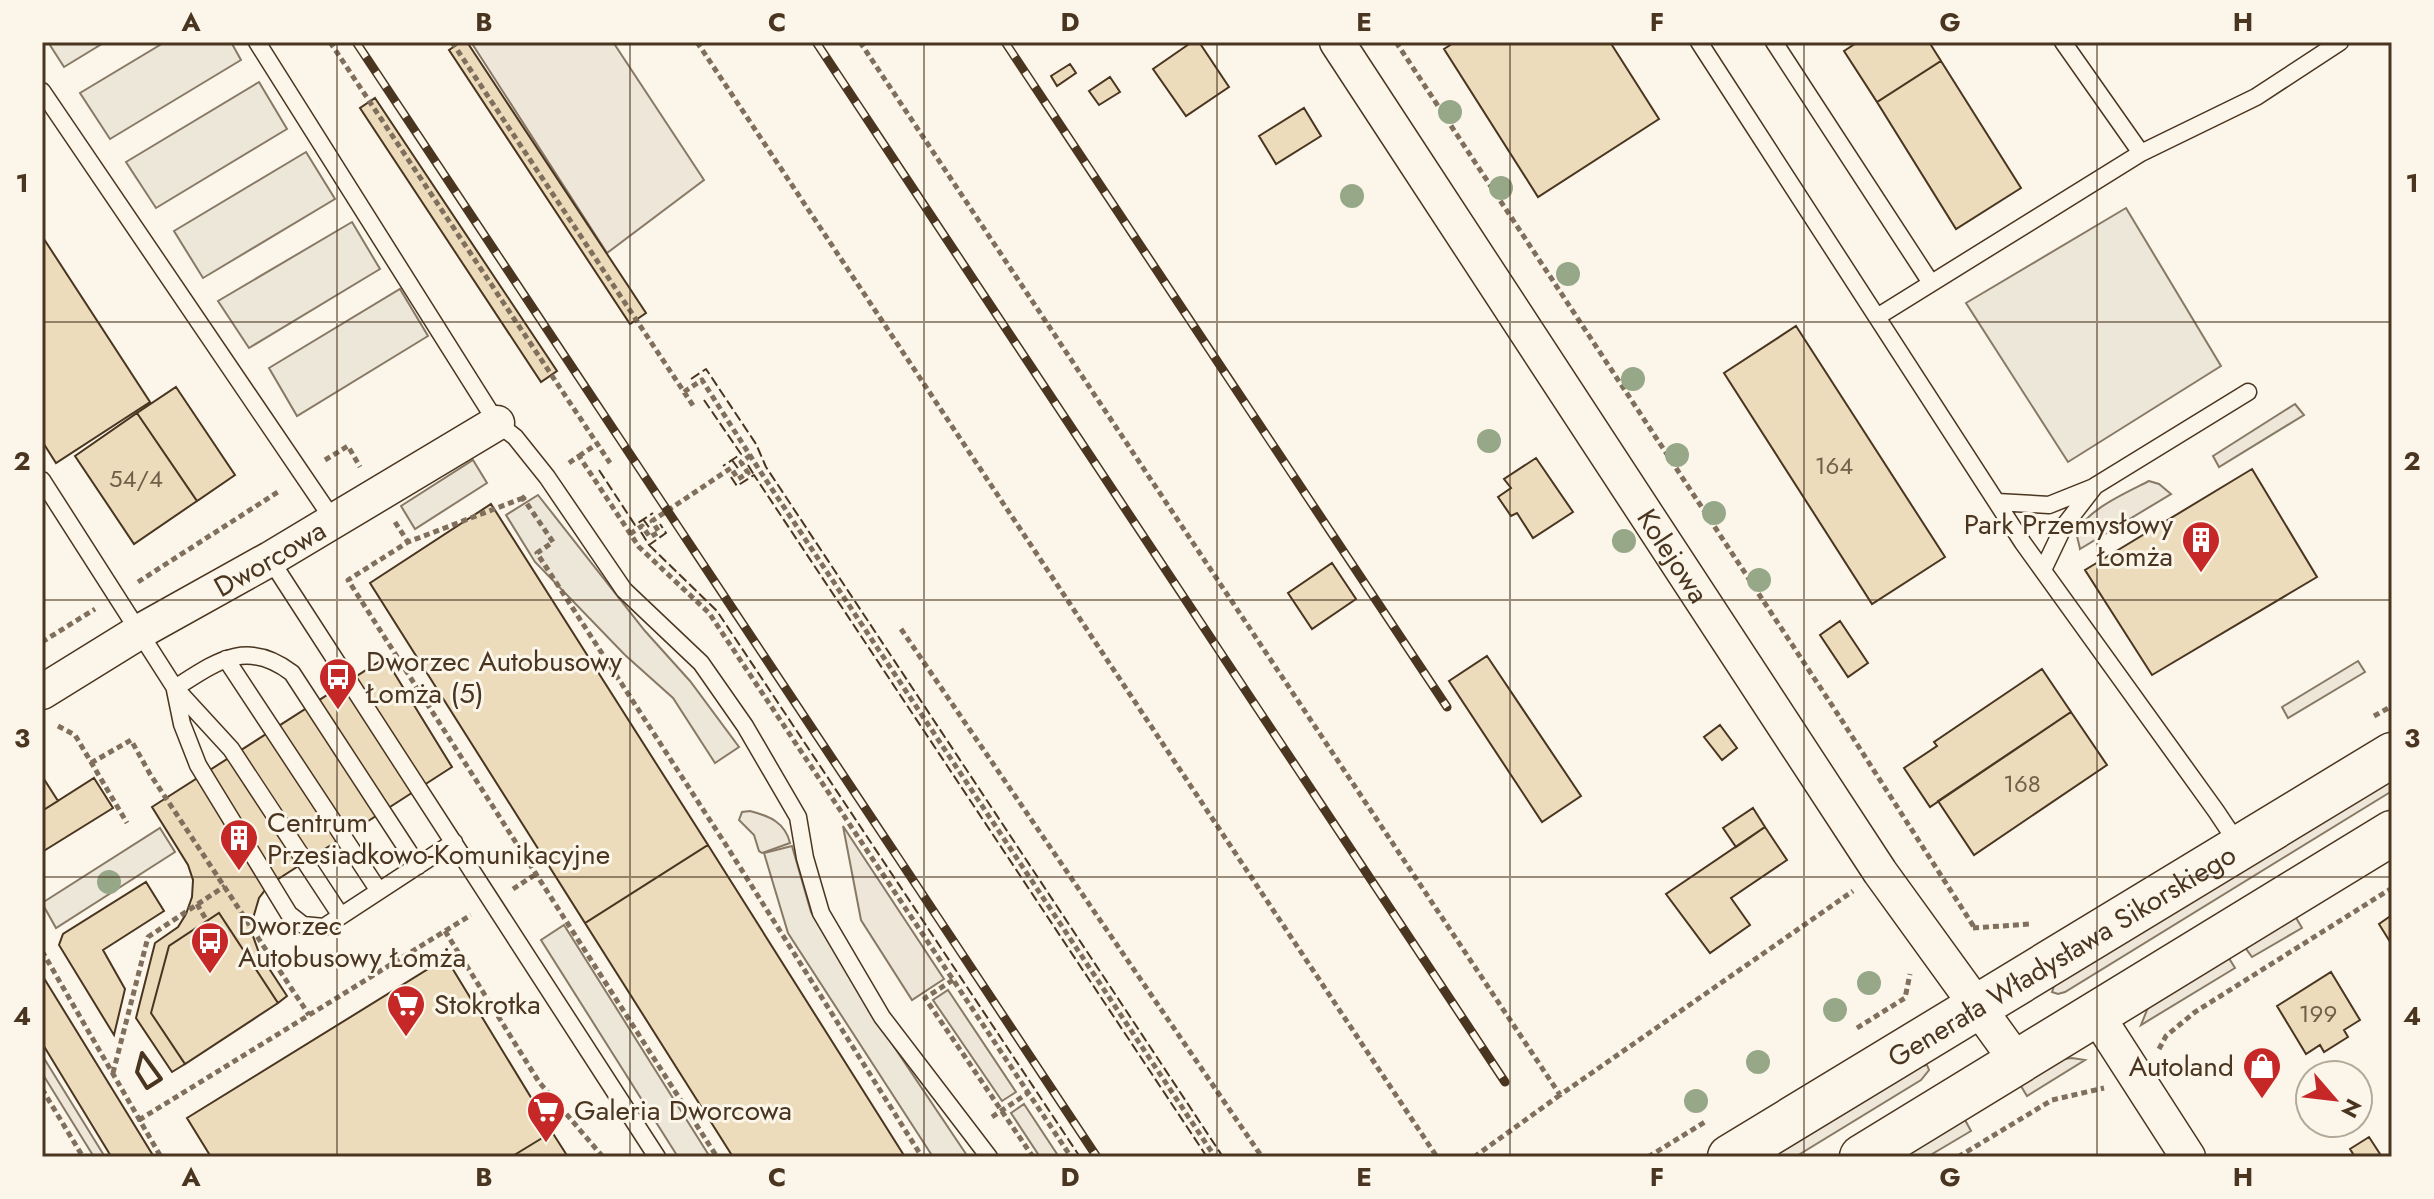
<svg xmlns="http://www.w3.org/2000/svg" width="2434" height="1199" font-family="Jost,sans-serif">
	<style>
		.green { fill: #ede6d9; stroke: #887966; stroke-width: 2 }
		.parking { fill: #ede7d9; stroke: #887966; stroke-width: 2 }
		.building { fill: #ecdcbc; stroke: #4a3520; stroke-width: 2 }
		.lines { fill: none; stroke-linecap: round; stroke-linejoin: round }
		.lane-casing { stroke: #4a3520; stroke-width: 19 }
		.street-casing { stroke: #4a3520; stroke-width: 37 }
		.secondary-casing { stroke: #4a3520; stroke-width: 47 }
		.path { stroke: #7f6f5c; stroke-width: 5; stroke-dasharray: 6 4; stroke-linecap: butt }
		.lane { stroke: #fbf6e9; stroke-width: 16 }
		.street { stroke: #fbf6e9; stroke-width: 34 }
		.secondary { stroke: #fbf6e9; stroke-width: 44 }
		.rail-casing { stroke: #4a3520; stroke-width: 9 }
		.rail { stroke: #fbf6e9; stroke-width: 6; stroke-dasharray: 18; stroke-linecap: butt }
		.fence { stroke: #4a3520; stroke-width: 2; stroke-dasharray: 10 4; stroke-linecap: butt }
		.wall { stroke: #4a3520; stroke-width: 4 }
		.tree { fill: #96a887 }
		.grid { fill: none; stroke: #4a3520; stroke-width: 2; stroke-opacity: 0.55 }
		.labels { text-anchor: middle; dominant-baseline: central; stroke-width: 6; stroke-linejoin: round; paint-order: stroke }
		.number-label { font-size: 24px; fill: #725f47 }
		.poi-label { font-size: 28px; fill: #4a3520; stroke: #fbf6e9; text-anchor: start }
		.street-label { font-size: 28px; fill: #4a3520; stroke: #fbf6e9 }
		.neatline { fill: none; stroke: #4a3520; stroke-width: 3 }
		.grid-label { font-size: 26px; text-anchor: middle; font-weight: bold; fill: #4a3520 }
	</style>
	<rect width="100%" height="100%" fill="#fbf6e9"/>
	<path class="green" d="M471,42H613L704,180L607,253Z
		M2295,404L2304,415L2219,467L2213,456Z
		M2149,481L2159,484L2171,494L2080,549C2080,548 2077,537 2077,536C2080,512 2130,491 2149,481Z
		M2358,661L2365,672L2288,718L2282,707Z
		M2392,778V791L2065,992L2058,994L2052,992L2054,986Z
		M750,811C769,816 785,822 790,843L762,853L759,851L754,835L739,820L742,812Z
		M843,826L944,979L912,1000L861,920Z
		M2295,916L2302,928L2252,957L2244,946Z
		M2227,955L2235,968L2141,1025L2149,1005Z
		M948,990L1016,1092L1002,1101L933,1000Z
		M42,1055L105,1157H94L42,1073Z
		M2072,1058L2085,1060L2027,1096L2018,1081L2056,1060Z
		M1927,1065L1929,1070L1921,1080L1795,1157H1773L1922,1066Z
		M1024,1104L1059,1157H1040L1011,1113Z
		M1960,1119L1965,1120L1971,1131L1927,1157H1896Z"/>
	<path class="parking" d="M48,42H105L64,67Z
		M165,42H231L241,60L110,139L80,93Z
		M259,82L287,129L156,208L126,162Z
		M306,152L335,199L203,278L174,231Z
		M2126,208L2221,366L2068,462L1966,303Z
		M352,222L380,269L249,348L218,301Z
		M400,289L428,336L297,416L269,368Z
		M473,460L487,483L415,529L401,506Z
		M538,495L645,631L690,681L739,747L715,763L673,698L625,655L535,562L506,515Z
		M160,828L175,852L56,928L42,903Z
		M792,846L811,912L868,1008L968,1157H933L788,933L764,853Z
		M564,925L710,1157H678L541,940Z"/>
	<path class="building" d="M461,42H467L646,313L630,324L449,50Z
		M1192,42H1199L1229,87L1186,116L1153,69Z
		M1455,42H1610L1659,119L1538,197L1444,49Z
		M1858,42H1929L1941,61L1877,102L1844,51Z
		M1941,61L2021,188L1956,229L1877,102Z
		M1070,64L1076,73L1057,86L1051,76Z
		M1110,77L1120,92L1099,105L1089,91Z
		M375,98L557,371L541,382L360,108Z
		M1304,108L1321,136L1276,164L1259,136Z
		M42,236L150,402L56,463L42,441Z
		M1796,326L1945,557L1872,604L1724,373Z
		M176,387L235,475L197,501L137,413Z
		M137,413L197,501L134,544L75,456Z
		M1536,458L1573,512L1533,538L1517,513L1511,516L1498,497L1511,488L1504,479Z
		M2252,469L2317,577L2152,675L2085,570Z
		M491,504L708,845L585,923L370,583Z
		M1332,563L1356,599L1312,629L1288,593Z
		M1840,621L1868,663L1848,677L1820,635Z
		M1487,656L1581,796L1542,822L1449,681Z
		M385,658L452,767L269,885L259,898L254,915L253,936L259,953L287,996L278,1003L219,913L169,946L151,1013L185,1064L172,1072L136,1018L155,943L178,927L186,914L192,897L193,880L188,865L152,807Z
		M2042,669L2071,712L1930,807L1904,768L1937,746L1934,742Z
		M2071,712L2107,765L1974,855L1938,801Z
		M1720,725L1737,748L1722,760L1704,737Z
		M42,776L58,801L42,811Z
		M94,778L113,808L42,852V811Z
		M1753,808L1765,827L1736,847L1723,828Z
		M1765,827L1787,860L1731,898L1750,925L1710,953L1666,894Z
		M708,845L905,1157H733L585,923Z
		M146,882L164,911L103,950L125,989L114,1035L59,945L63,934Z
		M219,913L278,1003L185,1064L151,1013L169,946Z
		M2392,915V945L2379,924Z
		M446,958L552,1132L511,1157H211L187,1118Z
		M2331,972L2360,1020L2344,1030L2348,1037L2324,1052L2320,1045L2306,1054L2277,1006Z
		M42,975L119,1100L154,1157H112L109,1153L42,1043Z
		M552,1132L568,1157H511Z
		M2369,1137L2382,1157H2355L2350,1149Z"/>
	<g class="lines">
		<defs>
			<path id="lane" d="M257,42L497,423L515,437L547,477L624,590L701,663L745,726L798,817L805,858L821,913L882,1017L989,1157
				M1699,42L2023,543L2216,811L2240,847
				M1774,42L1931,283
				M2063,42L2141,153
				M42,91L334,521
				M1877,317L2141,153L2256,97L2340,42
				M42,480L175,688L231,749L341,916
				M1997,502L2049,505L2094,487
				M270,559L657,1157
				M2043,570L2064,526L2095,486L2248,392
				M226,659L379,891
				M175,688C216,662 246,638 292,673L418,866
				M175,690L182,724L198,765L289,914L303,925L324,927L454,842"/>
			<g id="street">
				<path id="s1" d="M1337,42L1880,872L2019,1064"/>
				<path id="s2" d="M42,692L139,632L270,559L497,423"/>
				<path d="M2096,1014L2188,1157"/>
			</g>
			<g id="secondary">
				<path id="s3" d="M1730,1157L2392,755"/>
				<path d="M1862,1157L2392,833"/>
			</g>
		</defs>
		<use href="#lane" class="lane-casing"/>
		<use href="#street" class="street-casing"/>
		<use href="#secondary" class="secondary-casing"/>
		<path class="path" d="M330,42L610,463
			M452,42L694,407
			M697,42L1437,1157
			M860,42L1560,1095L1853,891
			M1396,42L1839,716L1974,927
			M684,392L702,380L760,471L1215,1157
			M579,456L597,444
			M325,460L348,446L360,467
			M569,463L579,456L639,547L709,613L1071,1157
			M525,496L523,498L553,542L537,553L726,845L922,1157
			M523,498L408,542L348,580L717,1157
			M395,522L408,542
			M630,534L642,526L650,537L659,532L652,521L731,468L738,479L748,473L741,462L751,455
			M138,582L281,490
			M901,629L1262,1157
			M42,642L95,609
			M2374,716L2392,706
			M58,726L75,735L127,823
			M91,763L131,740L150,774L309,1015
			M513,889L536,874
			M197,904L207,921
			M1973,928L2030,924
			M445,931L539,1082L603,1157
			M42,951L161,1157
			M953,980L925,998L1033,1157
			M1857,1028L1905,998L1910,974
			M2159,1049L2166,1036L2195,1012L2392,888
			M113,1073L148,937L225,886
			M42,1089L83,1157
			M992,1117L1028,1093
			M139,1120L471,915
			M1474,1157L1560,1095
			M1648,1157L1705,1122
			M1958,1157L2052,1100L2104,1088"/>
		<use href="#lane" class="lane"/>
		<use href="#street" class="street"/>
		<use href="#secondary" class="secondary"/>
		<defs>
			<path id="rail" d="M356,42L1097,1157
				M816,42L1505,1082
				M1005,42L1447,707"/>
		</defs>
		<use href="#rail" class="rail-casing"/>
		<use href="#rail" class="rail"/>
		<path class="fence" d="M691,379L706,369L756,444L766,467L1223,1157
			M704,400L741,454L723,466
			M732,460L740,471
			M748,465L754,475
			M599,470L635,525L653,513
			M731,477L737,486L754,475L1207,1157
			M643,519L651,530
			M641,532L649,545L666,533L660,524
			M649,545L717,611L1080,1157"/>
		<path class="wall" d="M142,1053L161,1079L147,1088L137,1072Z"/>
	</g>
	<g class="tree">
		<circle cx="1450" cy="112" r="12"/>
		<circle cx="1501" cy="188" r="12"/>
		<circle cx="1352" cy="196" r="12"/>
		<circle cx="1568" cy="274" r="12"/>
		<circle cx="1633" cy="379" r="12"/>
		<circle cx="1489" cy="441" r="12"/>
		<circle cx="1677" cy="455" r="12"/>
		<circle cx="1714" cy="513" r="12"/>
		<circle cx="1624" cy="541" r="12"/>
		<circle cx="1759" cy="580" r="12"/>
		<circle cx="109" cy="882" r="12"/>
		<circle cx="1869" cy="983" r="12"/>
		<circle cx="1835" cy="1010" r="12"/>
		<circle cx="1758" cy="1062" r="12"/>
		<circle cx="1696" cy="1101" r="12"/>
	</g>
	<path class="grid" d="M337,42V1157M630,42V1157M924,42V1157M1217,42V1157M1510,42V1157M1804,42V1157M2097,42V1157M42,322H2392M42,600H2392M42,877H2392"/>
	<defs>
		<symbol id="building-pin" viewBox="-11 -11 22 30"><path d="M0 17L-7.5 6A9.5 9.5 0 1 1 7.5 6Z" fill="#c62828" stroke="#fbf6e9"/><path d="M-4-6H4V6H1V3H-1V6H-4ZM-2.5-4.3h1.7v1.8h-1.7ZM.8-4.3h1.7v1.8H.8ZM-2.5-1h1.7V.8h-1.7ZM.8-1h1.7V.8H.8Z" fill="#fff"/></symbol>
		<symbol id="bus-pin" viewBox="-11 -11 22 30"><path d="M0 17L-7.5 6A9.5 9.5 0 1 1 7.5 6Z" fill="#c62828" stroke="#fbf6e9"/><path d="M-5-6H5V4H4V6H2V4H-2V6H-4V4H-5ZM-3.5-4V0h7V-4ZM-3.5 1.2v1.5H-2V1.2ZM2 1.2v1.5H3.5V1.2Z" fill="#fff"/></symbol>
		<symbol id="supermarket-pin" viewBox="-11 -11 22 30"><path d="M0 17L-7.5 6A9.5 9.5 0 1 1 7.5 6Z" fill="#c62828" stroke="#fbf6e9"/><path d="M-6-5.5h2.5l.6 2H6L4.5 2H-2.5L-4.4-4H-6ZM-1.5 3.2a1.3 1.3 0 1 0 .1 0ZM3 3.2a1.3 1.3 0 1 0 .1 0Z" fill="#fff"/></symbol>
		<symbol id="shop-pin" viewBox="-11 -11 22 30"><path d="M0 17L-7.5 6A9.5 9.5 0 1 1 7.5 6Z" fill="#c62828" stroke="#fbf6e9"/><path d="M-5-2.5h2.3a2.7 3.5 0 0 1 5.4 0H5L5.5 6h-11ZM-1.5-2.5h3a1.5 2.3 0 0 0-3 0Z" fill="#fff"/></symbol>
	</defs>
	<g fill-rule="evenodd">
		<use href="#building-pin" x="2179" y="518" width="44" height="60"/>
		<use href="#bus-pin" x="316" y="655" width="44" height="60"/>
		<use href="#building-pin" x="217" y="816" width="44" height="60"/>
		<use href="#bus-pin" x="188" y="919" width="44" height="60"/>
		<use href="#supermarket-pin" x="384" y="982" width="44" height="60"/>
		<use href="#shop-pin" x="2240" y="1044" width="44" height="60"/>
		<use href="#supermarket-pin" x="524" y="1088" width="44" height="60"/>
	</g>
	<g class="labels">
		<g class="number-label">
			<text x="1834" y="465">164</text>
			<text x="136" y="478">54/4</text>
			<text x="2022" y="783">168</text>
			<text x="2318" y="1013">199</text>
		</g>
		<g class="poi-label">
			<text x="2173" y="524" text-anchor="end">Park Przemysłowy<tspan x="2173" dy="32">Łomża</tspan></text>
			<text x="366" y="661">Dworzec Autobusowy<tspan x="366" dy="32">Łomża (5)</tspan></text>
			<text x="267" y="822">Centrum<tspan x="267" dy="32">Przesiadkowo-Komunikacyjne</tspan></text>
			<text x="238" y="925">Dworzec<tspan x="238" dy="32">Autobusowy Łomża</tspan></text>
			<text x="434" y="1004">Stokrotka</text>
			<text x="2234" y="1066" text-anchor="end">Autoland</text>
			<text x="574" y="1110">Galeria Dworcowa</text>
		</g>
		<g class="street-label">
			<text stroke="none"><textPath href="#s1" startOffset="614">Kolejowa</textPath></text>
			<text stroke="none"><textPath href="#s2" startOffset="264">Dworcowa</textPath></text>
			<text stroke="none"><textPath href="#s3" startOffset="388">Generała Władysława Sikorskiego</textPath></text>
		</g>
	</g>
	<rect width="2434" height="1199" fill="none" stroke="#fbf6e9" stroke-width="88"/>
	<g transform="translate(2334 1099) rotate(118)"><circle r="38" fill="#fbf6e9" stroke="#b4a999" stroke-width="2"/>
	<path d="M0-6L14 30L0 20L-14 30Z" fill="#c62828"/>
	<text y="-12" font-size="22" font-weight="bold" text-anchor="middle" fill="#4a3520">N</text>
	</g>
	<rect x="44" y="44" width="2346" height="1111" class="neatline"/>
	<g class="grid-label">
		<text x="191" y="31">A</text>
		<text x="484" y="31">B</text>
		<text x="777" y="31">C</text>
		<text x="1070" y="31">D</text>
		<text x="1364" y="31">E</text>
		<text x="1657" y="31">F</text>
		<text x="1950" y="31">G</text>
		<text x="2243" y="31">H</text>
		<text x="22" y="192">1</text>
		<text x="2412" y="192">1</text>
		<text x="22" y="470">2</text>
		<text x="2412" y="470">2</text>
		<text x="22" y="747">3</text>
		<text x="2412" y="747">3</text>
		<text x="22" y="1025">4</text>
		<text x="2412" y="1025">4</text>
		<text x="191" y="1186">A</text>
		<text x="484" y="1186">B</text>
		<text x="777" y="1186">C</text>
		<text x="1070" y="1186">D</text>
		<text x="1364" y="1186">E</text>
		<text x="1657" y="1186">F</text>
		<text x="1950" y="1186">G</text>
		<text x="2243" y="1186">H</text>
	</g>
</svg>
